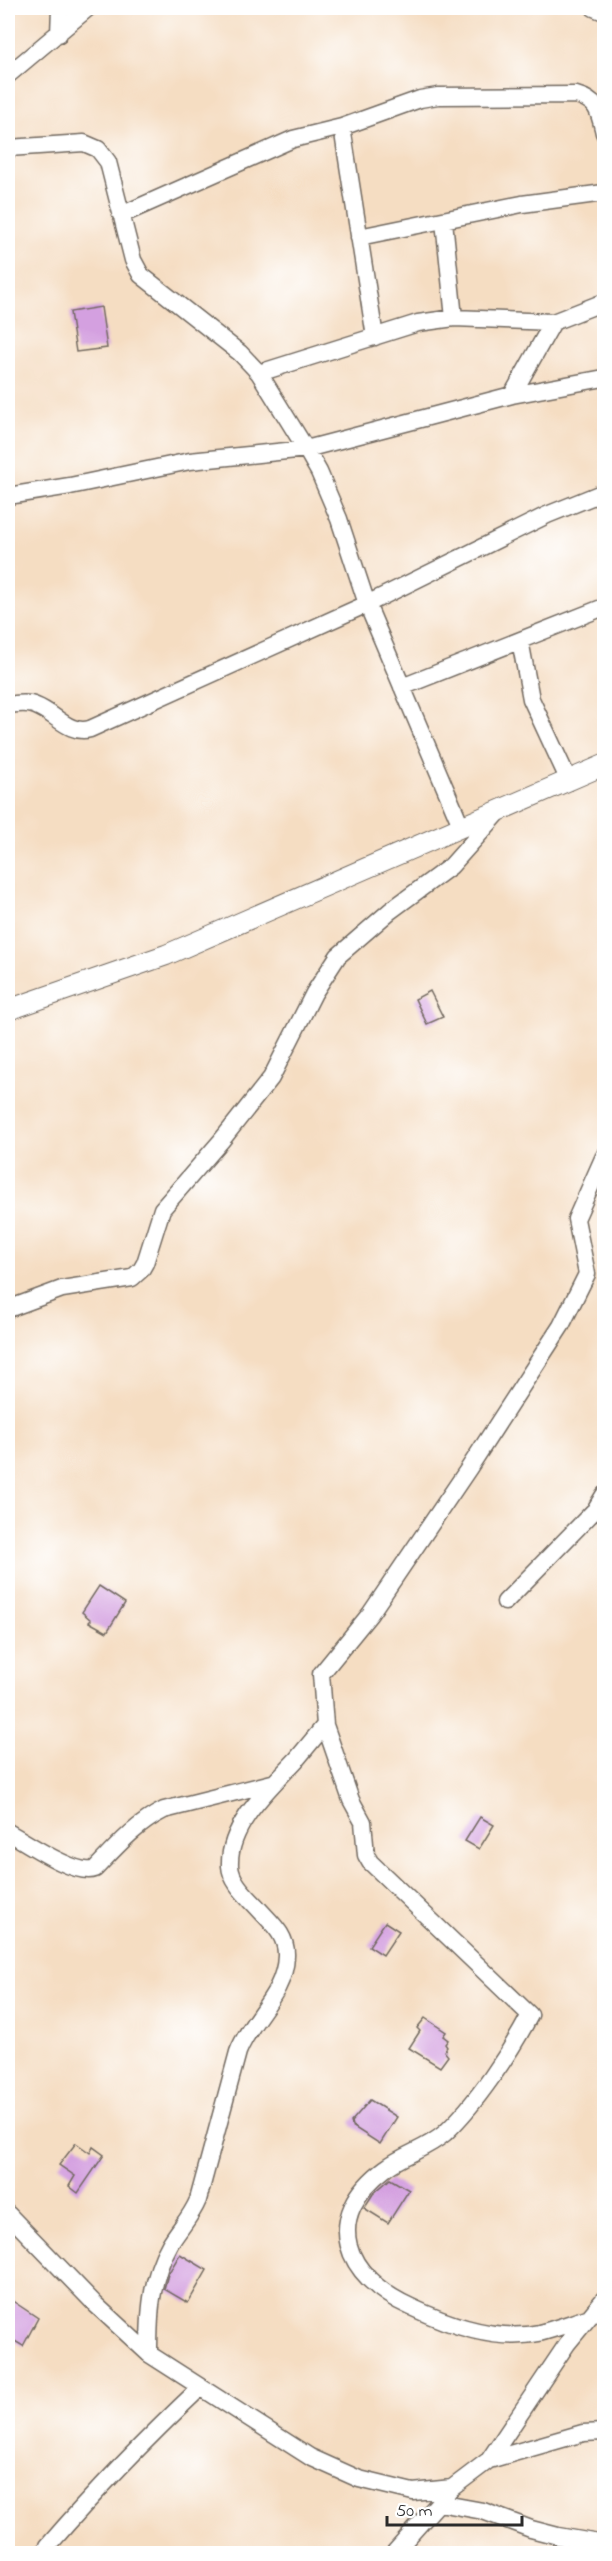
<svg xmlns="http://www.w3.org/2000/svg" width="612" height="2561" font-family="'Indie Flower',sans-serif">
	<style>
		.building { fill: #d4a0e0 }
		.lines { fill: none; stroke-linecap: round; stroke-linejoin: round }
		.minor-casing { stroke: #726960; stroke-width: 19 }
		.tertiary-casing { stroke: #726960; stroke-width: 22 }
		.minor { stroke: #fff; stroke-width: 16 }
		.tertiary { stroke: #fff; stroke-width: 20 }
	</style>
	<rect width="100%" height="100%" fill="#fff"/>
	<filter id="ink" filterUnits="userSpaceOnUse"><feTurbulence type="fractalNoise" baseFrequency=".0167" numOctaves="2"/><feDisplacementMap in="SourceGraphic" scale="12" xChannelSelector="R" yChannelSelector="G"/><feConvolveMatrix kernelMatrix="1 2 1 2 8 2 1 2 1" color-interpolation-filters="sRGB"/></filter>
	<filter id="wash" filterUnits="userSpaceOnUse"><feTurbulence type="fractalNoise" baseFrequency=".008" numOctaves="4" result="noise"/><feDisplacementMap in="SourceGraphic" scale="24" xChannelSelector="R" yChannelSelector="G"/><feGaussianBlur stdDeviation="1.35" result="paint"/><feColorMatrix in="noise" values="0 0 0 0 0 0 0 0 0 0 0 0 0 0 0 0 0 1.4 0 .05"/><feComposite in="paint" operator="in"/></filter>
	<g filter="url(#wash)">
		<rect width="100%" height="100%" fill="#f5ddc2"/>
		<g id="blocks">
			<path class="building" d="M101,307L107,348L76,352L70,312Z
				M430,991L443,1017L427,1024L415,999Z
				M99,1586L125,1603L107,1632L89,1622L91,1620L82,1612Z
				M480,1817L494,1825L479,1849L465,1841Z
				M385,1922L399,1931L383,1955L369,1946Z
				M425,2018L446,2032L443,2036L448,2040L445,2044L447,2047L444,2051L448,2056L440,2067L409,2048L420,2031L417,2028Z
				M370,2100L397,2117L380,2144L352,2126L351,2122Z
				M76,2143L90,2153L93,2147L104,2155L78,2193L69,2186L75,2176L59,2165Z
				M390,2179L409,2190L388,2223L364,2208L373,2194Z
				M180,2254L207,2270L188,2303L164,2289L168,2274Z
				M8,2298L38,2318L23,2346L8,2337Z"/>
		</g>
	</g>
	<g filter="url(#ink)">
		<use href="#blocks" fill-opacity="0" stroke="#726960" stroke-width="1.5"/>
		<g class="lines">
			<defs>
				<path id="minor" d="M594,8L604,12
					M59,34L60,8
					M8,75L88,8
					M342,127L375,337
					M8,148L84,143L98,149L108,162L133,260L141,275L240,353L259,373L306,449L319,472L339,519L367,604L462,828
					M121,215L293,139L342,127L420,99L438,96L576,95C598,101 599,112 604,133
					M444,221L454,318
					M359,237L522,204L604,193
					M259,373L418,323L454,318L553,322L604,302
					M512,395L553,322
					M8,496L70,486L190,461L306,449L512,395L604,378
					M520,640L531,699L569,781
					M402,687L604,607
					M8,705C17,704 27,702 36,706C55,713 69,735 90,729L367,604L547,515L604,492
					M8,1309L62,1289L132,1278L141,1270L145,1263L162,1209L221,1141L271,1078L314,993L338,956L390,911L451,866L500,811
					M505,1602L595,1510L604,1495
					M8,1832C26,1842 76,1877 95,1869C116,1847 136,1824 164,1810L272,1783
					M8,2214L96,2305L149,2354L310,2457L359,2479L413,2492L452,2488
					M587,2318C571,2323 555,2329 539,2333C496,2342 449,2325 411,2307C344,2277 320,2217 386,2168C404,2154 427,2149 445,2133C476,2104 510,2053 530,2015L370,1862L366,1855L363,1822L351,1800L325,1725L321,1674L370,1614L469,1468L561,1326L587,1274L576,1219L604,1156
					M149,2354C149,2316 150,2279 170,2244C179,2229 191,2217 198,2200L238,2052C251,2018 285,1994 286,1956C287,1934 270,1922 257,1907C247,1896 231,1882 230,1866C228,1824 271,1787 296,1760C306,1748 316,1736 325,1725
					M489,2460L583,2433L604,2432
					M439,2503L483,2511L531,2529L558,2536L604,2544
					M45,2554L48,2546C96,2490 147,2438 201,2387
					M393,2554L452,2488L489,2460L567,2344L604,2299"/>
				<path id="tertiary" d="M8,1010L166,955L604,765"/>
			</defs>
			<use href="#minor" class="minor-casing"/>
			<use href="#tertiary" class="tertiary-casing"/>
			<use href="#minor" class="minor"/>
			<use href="#tertiary" class="tertiary"/>
		</g>
	</g>
	<rect width="612" height="2561" fill="none" stroke="#fff" stroke-width="30"/>
	<path d="M387 2516v9h135v-9" fill="none" stroke="#2b2b2b" stroke-width="3"/>
	<text x="396" y="2516" font-size="18" fill="#2b2b2b" stroke="#ffffff" stroke-width="4.5" paint-order="stroke">50 m</text>
</svg>
